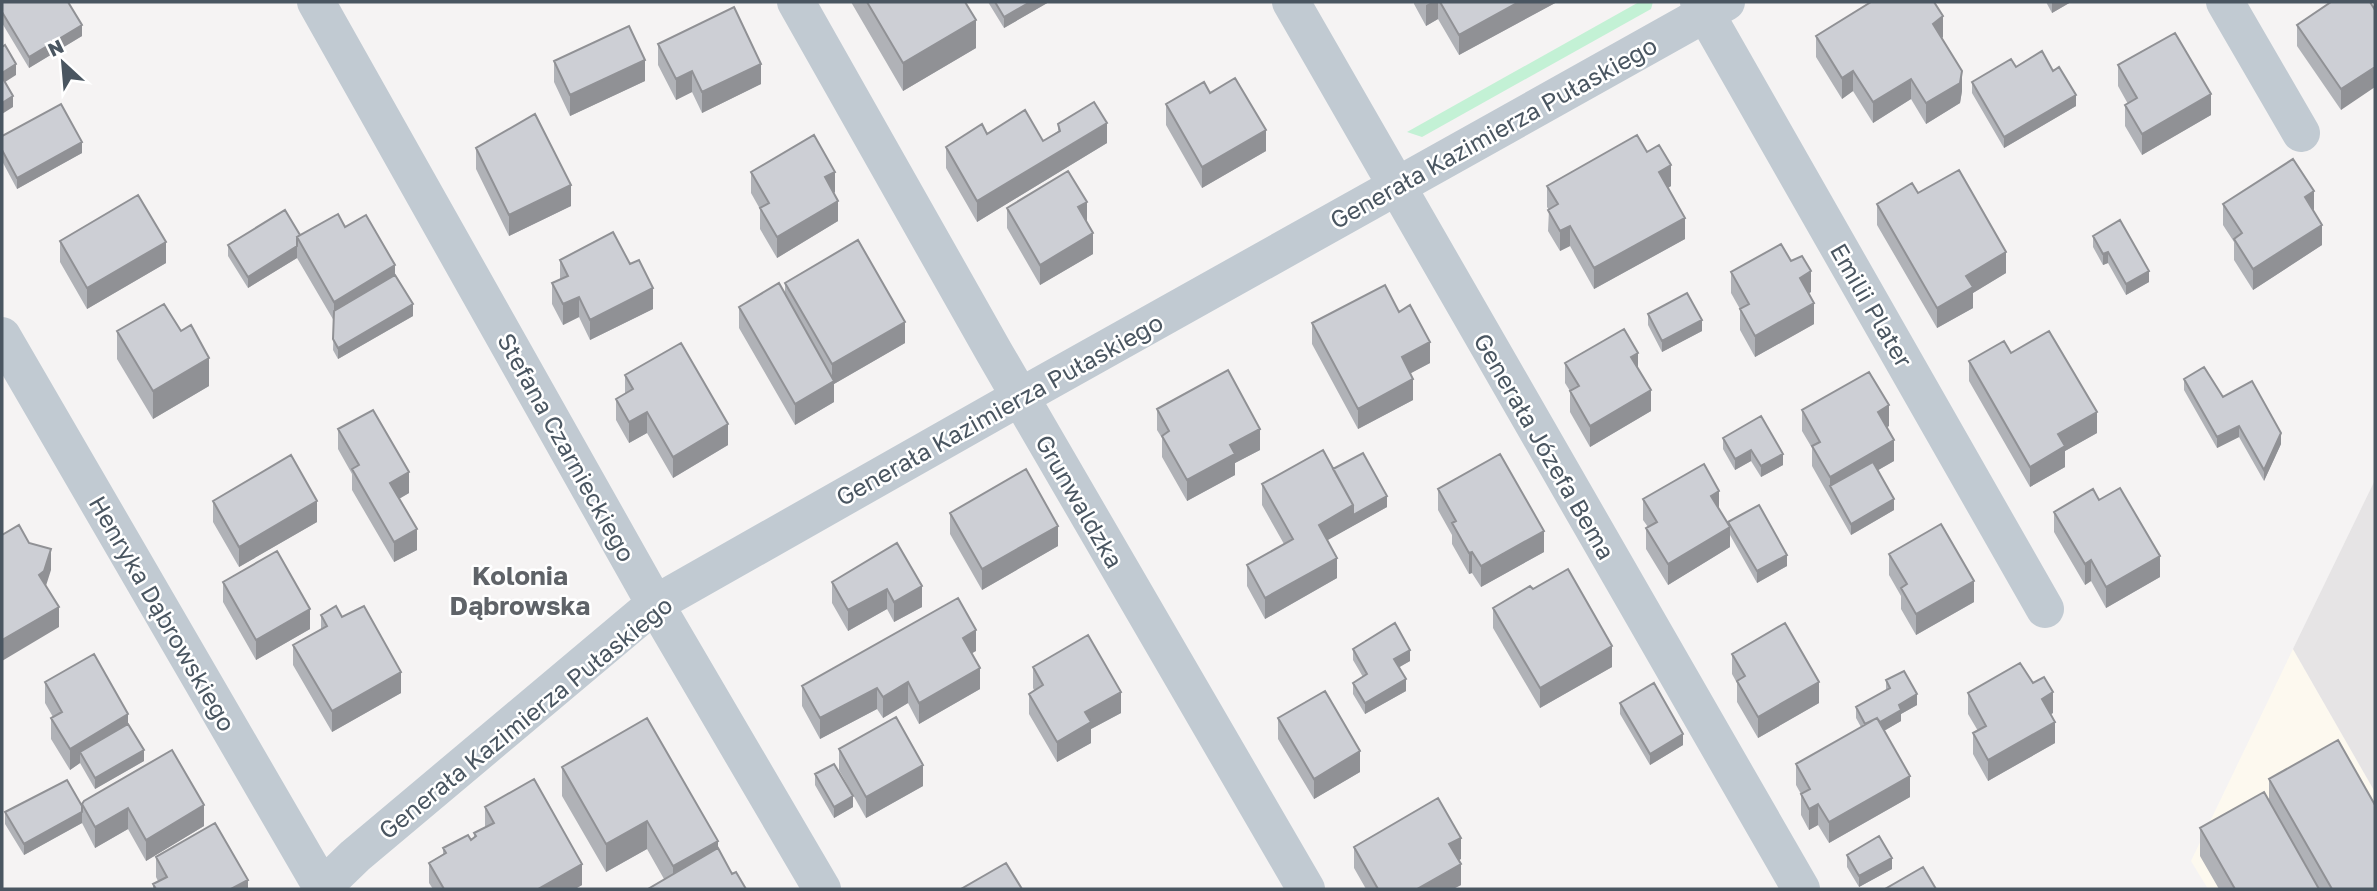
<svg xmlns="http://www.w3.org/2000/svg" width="2377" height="891" font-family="'Golos Text',sans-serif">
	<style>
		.commercial { fill: #fdf9ef }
		.education { fill: #e6e4e5 }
		.green { fill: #c3f1d5 }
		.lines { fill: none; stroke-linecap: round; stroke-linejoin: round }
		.street { stroke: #c1cad2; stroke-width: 38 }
		.wall { fill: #b0b2b7 }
		.shaded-wall { fill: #909195 }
		.building { fill: #cdcfd5; stroke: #909195; stroke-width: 2 }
		.labels { text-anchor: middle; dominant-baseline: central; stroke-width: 5; stroke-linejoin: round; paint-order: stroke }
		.street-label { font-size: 24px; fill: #4a5661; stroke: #fff }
		.neighbourhood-label { font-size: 26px; font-weight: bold; fill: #5f6368; stroke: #fff }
	</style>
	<rect width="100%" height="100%" fill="#f5f3f3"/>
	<path class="commercial" d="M2293,649L2375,792V889H2208L2191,861Z"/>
	<path class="education" d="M2375,480V792L2293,649Z"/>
	<path class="green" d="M1639,2H1653L1651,9L1422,137L1407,132Z"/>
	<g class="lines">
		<path class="street" d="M316,2L655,604L822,889
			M796,2L994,352L1306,889
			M1291,2L1801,889
			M1699,2L2045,609
			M2225,2L2301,133
			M2,336L323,889
			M321,889L355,856L655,604L1020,397L1726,2"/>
	</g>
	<path class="wall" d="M2,2L82,36L29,68L2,23Z
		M851,2H965L976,48L903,91Z
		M988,2H1049L1004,28Z
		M1414,2H1557L1459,55L1438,19L1426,26L1414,4Z
		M2046,2H2071L2052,13Z
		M2375,10L2341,110L2297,46V25Z
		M1816,36L1943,37L1942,38L1962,91L1960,103L1926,124L1911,99L1873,123L1853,91L1842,99L1816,57Z
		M658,44L761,84L702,113L692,92L676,100L658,65Z
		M554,61L645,81L570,116L554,82Z
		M2118,65L2211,115L2142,155L2125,126V105L2128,104L2118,86Z
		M2016,67L2053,71L2076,106L2004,148L1972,93V82Z
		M1210,93L1266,151L1202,188L1166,125V104Z
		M1058,124L1107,143L977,222L946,168V147L987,134L1043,141L1058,131Z
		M2,136L82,153L17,189L2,161Z
		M476,148L571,206L509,236L476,169Z
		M1647,152L1671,186L1668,188L1685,239L1594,289L1570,246L1560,251L1548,231L1549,210L1547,207V186Z
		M751,172L835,192L834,193L838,221L777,258L760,229V209L751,193Z
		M1918,193L2006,273L1973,293V308L1937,328L1877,225V204Z
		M2223,204L2314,211L2322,245L2253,290L2234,260V242L2223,225Z
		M1007,208L1087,223L1093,254L1040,285L1007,228Z
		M345,227L395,275L413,316L338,359L333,350L334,321L297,258L248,288L228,256V245L300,235Z
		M2093,236L2149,282L2126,295L2108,263L2103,265L2093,247Z
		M60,241L166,263L87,309L60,262Z
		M560,260L653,309L590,340L579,317L563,325L552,304V283L560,280Z
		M1791,261L1811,292L1809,293L1814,324L1755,357L1740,330V309L1731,293V272Z
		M785,283L905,343L834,384V402L795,425L739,328V307L785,293Z
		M1399,312L1430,363L1410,373L1413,400L1358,429L1312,344V323Z
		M1648,314L1702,331L1662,352L1648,325Z
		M117,331L209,386L153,419L117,359Z
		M2011,353L2097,433L2065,451V467L2030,487L1969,381V361Z
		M1565,363L1638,369L1651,411L1590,447L1570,412V391L1565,383Z
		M625,375L728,445L673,478L647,433L629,443L616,420V399L625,394Z
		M2184,379L2223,397L2281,444L2264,481L2239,437L2217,448L2184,390Z
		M1157,409L1260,450L1235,463V475L1187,501L1162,457V438L1157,430Z
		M1802,410L1889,426L1887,427L1894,461L1878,470L1894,510L1851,535L1812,466V448L1802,431Z
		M1761,416L1783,465L1761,477L1751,461L1735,470L1723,449V438Z
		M338,429L409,493L399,499L417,550L394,562L352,490V474L338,449Z
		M1333,469L1387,507L1327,540L1337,578L1265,619L1247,586V565L1284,544L1262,505V484Z
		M1438,489L1544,552L1481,587L1472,573L1469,574L1452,544V535L1438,510Z
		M1643,499L1719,509L1728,525V522L1787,566L1757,583L1730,535V547L1668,585L1646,549V528L1648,527L1643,520Z
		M2099,500L2160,577L2106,608L2091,581L2085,585L2054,532V512Z
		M213,501L317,522L239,567L213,522Z
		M950,513L1058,546L982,590L950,534Z
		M897,543L922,607L894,622L887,609L848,631L832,603V582Z
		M1889,554L1974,602L1916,635L1901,609V596L1889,575Z
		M223,582L310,629L256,660L223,602Z
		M1533,589L1612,667L1540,708L1493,628V608Z
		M321,615L401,693L332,732L293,665V645L321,630Z
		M1353,649L1410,661L1398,668L1406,691L1365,714L1353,694V683L1363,677L1353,660Z
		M976,651L972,653L980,689L919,724L908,703L883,718L877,709L820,739L802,706V686Z
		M1732,654L1819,703L1758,738L1737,702V683L1732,674Z
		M1033,667L1121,713L1091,729V743L1057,762L1029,714V694L1034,690L1033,688Z
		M1886,680L1917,705L1901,714V721L1884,731L1910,797L1829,843L1818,825L1809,830L1801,815V794L1796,785V764L1861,727L1856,718V707L1886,691Z
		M45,682L144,761L95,789L80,763L70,770L51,739V718L53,717L45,703Z
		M2033,683L2053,713L2051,714L2055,743L1988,781L1973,754V733L1978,731L1968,714V693Z
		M1620,703L1683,745L1650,765L1620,714Z
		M1278,718L1360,772L1314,799L1278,739Z
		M839,749L923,786L866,818L839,770Z
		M172,750L204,826L146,861L128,829L95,848L82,823L24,855L5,824V812L82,806Z
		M562,767L718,848L732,874L746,889L664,879L647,849L606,872L562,796Z
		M815,774L853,807L834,818L815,785Z
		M2269,779L2375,889H2219L2200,856V828L2269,800Z
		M485,807L582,885L575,889H433L429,883V863L443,854V848L471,840L474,837V833L485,827Z
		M1354,847L1461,859L1459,860L1461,885L1453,889H1366L1354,868Z
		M1847,855L1892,869L1859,887L1847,867Z
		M156,857L248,889H153V884L158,881L156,877Z"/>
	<path class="shaded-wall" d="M1030,2H1049L1004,28V17Z
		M1432,2H1438V19L1426,26V5Z
		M1519,2H1557L1459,55V35Z
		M2052,2H2071L2052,13Z
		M1943,16V37L1933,44V24Z
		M976,20V48L903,91V63Z
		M82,25V36L29,68V57Z
		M645,60V81L570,116V95Z
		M16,64V75L2,84V73Z
		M761,64V84L702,113V92Z
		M2375,67V87L2341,110V89Z
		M692,71V92L676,100V79Z
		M1853,71V91L1842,99V78Z
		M1962,71V91L1960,103L1926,124V103Z
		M1911,79V99L1873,123V102Z
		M2211,94V115L2142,155V134Z
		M2076,95V106L2004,148V137Z
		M13,96V107L2,114V103Z
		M1107,123V143L977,222V201Z
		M1266,130V151L1202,188V167Z
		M82,142V153L17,189V178Z
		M1671,165V186L1659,193V172Z
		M835,172V192L825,198V177Z
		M571,185V206L509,236V215Z
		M2314,191V211L2305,197Z
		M838,201V221L777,258V237Z
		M1087,202V223L1078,207Z
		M1685,218V239L1594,289V268Z
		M2322,225V245L2253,290V269Z
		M1570,226V246L1560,251V231Z
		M1093,233V254L1040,285V265Z
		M166,242V263L87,309V288Z
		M297,246V258L248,288V277Z
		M2006,252V273L1973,293V308L1937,328V308L1966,276Z
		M2108,252V263L2103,265V254Z
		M395,265V286L334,322V302Z
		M1811,271V292L1800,298V278Z
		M2149,271V282L2126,295V284Z
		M653,288V309L590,340V320Z
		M579,297V317L563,325V304Z
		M1814,303V324L1755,357V336Z
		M413,304V316L338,359V348Z
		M1702,320V331L1662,352V341Z
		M905,322V343L834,384V402L795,425V404L832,382V364Z
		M1430,342V363L1402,378V357Z
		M1638,353V374L1631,357Z
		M209,358V386L153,419V391Z
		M1413,379V400L1358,429V409Z
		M1651,390V411L1590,447V426Z
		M1889,405V426L1878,432V412Z
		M647,412V433L629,443V422Z
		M2097,412V433L2065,451V467L2030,487V467L2058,434Z
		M728,424V445L673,478V457Z
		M2239,426V437L2217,448V437Z
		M1260,429V450L1235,463V475L1187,501V480L1230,445Z
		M2281,433V444L2264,481V470Z
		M1894,440V461L1835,495L1830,486V477Z
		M1751,450V461L1735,470V459Z
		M1783,454V465L1761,477V466Z
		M409,472V493L390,504V483Z
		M1719,491V512L1711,496Z
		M1387,496V507L1319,545V525L1353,505Z
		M1894,499V510L1851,535V524Z
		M317,501V522L239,567V547Z
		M1058,526V546L982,590V569Z
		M1730,527V547L1668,585V564Z
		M417,529V550L394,562V542Z
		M1544,531V552L1481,587V566Z
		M51,549V570L44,592L39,575Z
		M1472,552V573L1469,574V553Z
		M1787,555V566L1757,583V571Z
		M2160,556V577L2106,608V587Z
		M1337,558V578L1265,619V598Z
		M2091,560V581L2085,585V564Z
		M1974,581V602L1916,635V614Z
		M922,586V607L894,622V602Z
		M887,589V609L848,631V610Z
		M59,607V627L2,661V640Z
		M310,609V629L256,660V640Z
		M976,630V651L963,658V638Z
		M1612,646V667L1540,708V688Z
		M1410,650V661L1394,670V659Z
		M980,668V689L919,724V703Z
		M401,672V693L332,732V711Z
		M1406,679V691L1365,714V703Z
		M908,682V703L883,718V697Z
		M1819,682V703L1758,738V717Z
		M877,688V709L820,739V718Z
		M1121,692V713L1091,729V743L1057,762V742L1085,712Z
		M2053,692V713L2042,719V699Z
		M1917,694V705L1901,714V721L1868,740V729L1899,705Z
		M128,714V735L80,752V763L70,770V749Z
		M2055,722V743L1988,781V760Z
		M1683,734V745L1650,765V754Z
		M144,750V761L95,789V778Z
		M1360,751V772L1314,799V779Z
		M923,765V786L866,818V797Z
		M1910,776V797L1829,843V822Z
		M853,796V807L834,818V807Z
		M1818,804V825L1809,830V809Z
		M204,805V826L146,861V840Z
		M128,808V829L95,848V827Z
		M82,812V823L24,855V844Z
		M647,821V849L606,872V844Z
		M1461,838V859L1449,865V844Z
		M718,841V869L673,889V866Z
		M1892,858V869L1859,887V876Z
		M582,864V885L575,889H538Z
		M1461,864V885L1453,889H1417Z
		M248,880V889H231Z"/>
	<path class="building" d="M2,2H68L82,25L29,57L2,12Z
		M867,2H965L976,20L903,63Z
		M995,2H1030L1004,17Z
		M1440,2H1519L1459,35Z
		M1871,2H1934L1943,16L1933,24L1962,71L1960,83L1926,103L1911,79L1873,102L1853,71L1842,78L1816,36Z
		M2331,2H2370L2375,10V67L2341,89L2297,25Z
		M734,7L761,64L702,92L692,71L676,79L658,44Z
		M629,26L645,60L570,95L554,61Z
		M2175,33L2211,94L2142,134L2125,105L2137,98L2118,65Z
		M5,45L16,64L2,73V47Z
		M2042,51L2053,71L2059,67L2076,95L2004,137L1972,82L2011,59L2016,67Z
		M2,77L13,96L2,103Z
		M1235,78L1266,130L1202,167L1166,104L1204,82L1210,93Z
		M1094,102L1107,123L977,201L946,147L982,124L987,134L1025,110L1043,141L1060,131L1058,124Z
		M61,104L82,142L17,178L2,150V136Z
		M535,114L571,185L509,215L476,148Z
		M814,135L835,172L825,177L838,201L777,237L760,208L769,203L751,172Z
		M1637,135L1647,152L1659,145L1671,165L1659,172L1685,218L1594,268L1570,226L1560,231L1548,210L1558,204L1547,186Z
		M2293,159L2314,191L2305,197L2322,225L2253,269L2234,239L2242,233L2223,204Z
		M1959,170L2006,252L1966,276L1973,287L1937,308L1877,204L1912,183L1918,193Z
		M1068,171L1087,202L1078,207L1093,233L1040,265L1007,208Z
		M138,195L166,242L87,288L60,241Z
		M285,210L300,235L297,237V246L248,277L228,245Z
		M338,214L345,227L366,215L395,265L334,302L297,237Z
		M2120,220L2149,271L2126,284L2108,252L2103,254L2093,236Z
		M613,232L630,264L639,260L653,288L590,320L579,297L563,304L552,283L568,276L560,260Z
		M858,240L905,322L832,364L785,283Z
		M1781,244L1791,261L1802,256L1811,271L1800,278L1814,303L1755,336L1740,309L1749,304L1731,272Z
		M395,275L413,304L338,348L333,339L334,311Z
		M779,283L834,381L795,404L739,307Z
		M1385,285L1399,312L1410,305L1430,342L1402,357L1413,379L1358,409L1312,323Z
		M1687,293L1702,320L1662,341L1648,314Z
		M164,304L181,331L191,325L209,358L153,391L117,331Z
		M1624,329L1638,353L1631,357L1651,390L1590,426L1570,391L1579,386L1565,363Z
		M2049,331L2097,412L2058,434L2065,446L2030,467L1969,361L2004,341L2011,353Z
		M681,343L728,424L673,457L647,412L629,422L616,399L633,389L625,375Z
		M2204,367L2223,397L2252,381L2281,433L2264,470L2239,426L2217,437L2184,379Z
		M1228,370L1260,429L1230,445L1235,454L1187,480L1162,436L1169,431L1157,409Z
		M1869,372L1889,405L1878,412L1894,440L1830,477L1812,446L1820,442L1802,410Z
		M373,410L409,472L390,483L417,529L394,542L352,469L359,465L338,429Z
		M1761,416L1783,454L1761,466L1751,450L1735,459L1723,438Z
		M1323,450L1353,505L1319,525L1337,558L1265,598L1247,565L1293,539L1262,484Z
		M1363,453L1387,496L1353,515V505L1333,469Z
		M1500,454L1544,531L1481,566L1472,552L1469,553L1452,523L1456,521L1438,489Z
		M291,455L317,501L239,547L213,501Z
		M1873,462L1894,499L1851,524L1830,486Z
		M1704,464L1719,491L1711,496L1730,527L1668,564L1646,528L1657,522L1643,499Z
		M1026,469L1058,526L982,569L950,513Z
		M2120,488L2160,556L2106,587L2091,560L2085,564L2054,512L2093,489L2099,500Z
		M1759,505L1787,555L1757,571L1728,522Z
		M1941,524L1974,581L1916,614L1901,588L1907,584L1889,554Z
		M19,525L29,543L51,549L44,571L39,575L59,607L2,640V535Z
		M897,543L922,586L894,602L887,589L848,610L832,582Z
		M277,551L310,609L256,640L223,582Z
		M1568,569L1612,646L1540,688L1493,608L1530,586L1533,589Z
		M958,598L976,630L963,638L980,668L919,703L908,682L883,697L877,688L820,718L802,686Z
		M336,606L342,617L364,606L401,672L332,711L293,645L327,626L321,615Z
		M1395,623L1410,650L1394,659L1406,679L1365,703L1353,683L1367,674L1353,649Z
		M1785,623L1819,682L1758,717L1737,681L1745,676L1732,654Z
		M1088,635L1121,692L1085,712L1091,722L1057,742L1029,694L1043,685L1033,667Z
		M94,654L128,714L70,749L51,718L62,712L45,682Z
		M2020,663L2033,683L2044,677L2053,692L2042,699L2055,722L1988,760L1973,733L1986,726L1968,693Z
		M1904,671L1917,694L1899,705L1901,710L1880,722L1877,718L1865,724L1856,707L1890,688L1886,680Z
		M1654,683L1683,734L1650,754L1620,703Z
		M1325,691L1360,751L1314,779L1278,718Z
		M896,717L923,765L866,797L839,749Z
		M647,718L718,841L673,866L647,821L606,844L562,767Z
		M1877,718L1910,776L1829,822L1818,804L1809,809L1801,794L1810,789L1796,764Z
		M128,724L144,750L95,778L80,752Z
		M2338,740L2375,805V889H2332L2269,779Z
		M172,750L204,805L146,840L128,808L95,827L82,804L84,801Z
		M834,764L853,796L834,807L815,774Z
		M534,779L582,864L538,889H444L429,863L446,853L443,848L468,835L471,840L476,836L474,833L494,823L485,807Z
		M67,780L82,806V812L24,844L5,812Z
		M2264,792L2319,889H2235L2200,828Z
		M1438,798L1461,838L1449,844L1461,864L1417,889H1378L1354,847Z
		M215,823L248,880L231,889H156L153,884L167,877L156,857Z
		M1879,836L1892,858L1859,876L1847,855Z
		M718,848L732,874L736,872L746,889H648Z
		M1006,863L1022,889H961Z
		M1923,867L1936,889H1885Z"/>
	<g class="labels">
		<g class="street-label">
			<text transform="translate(1493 132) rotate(-29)">Generała Kazimierza Pułaskiego</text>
			<text transform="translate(1872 305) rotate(60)">Emilii Plater</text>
			<text transform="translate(999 409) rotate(-29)">Generała Kazimierza Pułaskiego</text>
			<text transform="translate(1545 446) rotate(60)">Generała Józefa Bema</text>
			<text transform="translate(567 447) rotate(61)">Stefana Czarnieckiego</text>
			<text transform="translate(1080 501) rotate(60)">Grunwaldzka</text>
			<text transform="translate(163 613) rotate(60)">Henryka Dąbrowskiego</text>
			<text transform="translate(525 717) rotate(-39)">Generała Kazimierza Pułaskiego</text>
		</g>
		<g class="neighbourhood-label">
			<text x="520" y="575">Kolonia<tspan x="520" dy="30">Dąbrowska</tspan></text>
		</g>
	</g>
	<rect width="2377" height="891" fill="none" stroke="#4a5661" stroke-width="7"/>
	<g transform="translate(63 63) rotate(334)" stroke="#ffffff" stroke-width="5" paint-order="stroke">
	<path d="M0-5L12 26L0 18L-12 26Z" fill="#4a5661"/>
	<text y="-10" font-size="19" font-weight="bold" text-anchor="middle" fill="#4a5661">N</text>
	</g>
</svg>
